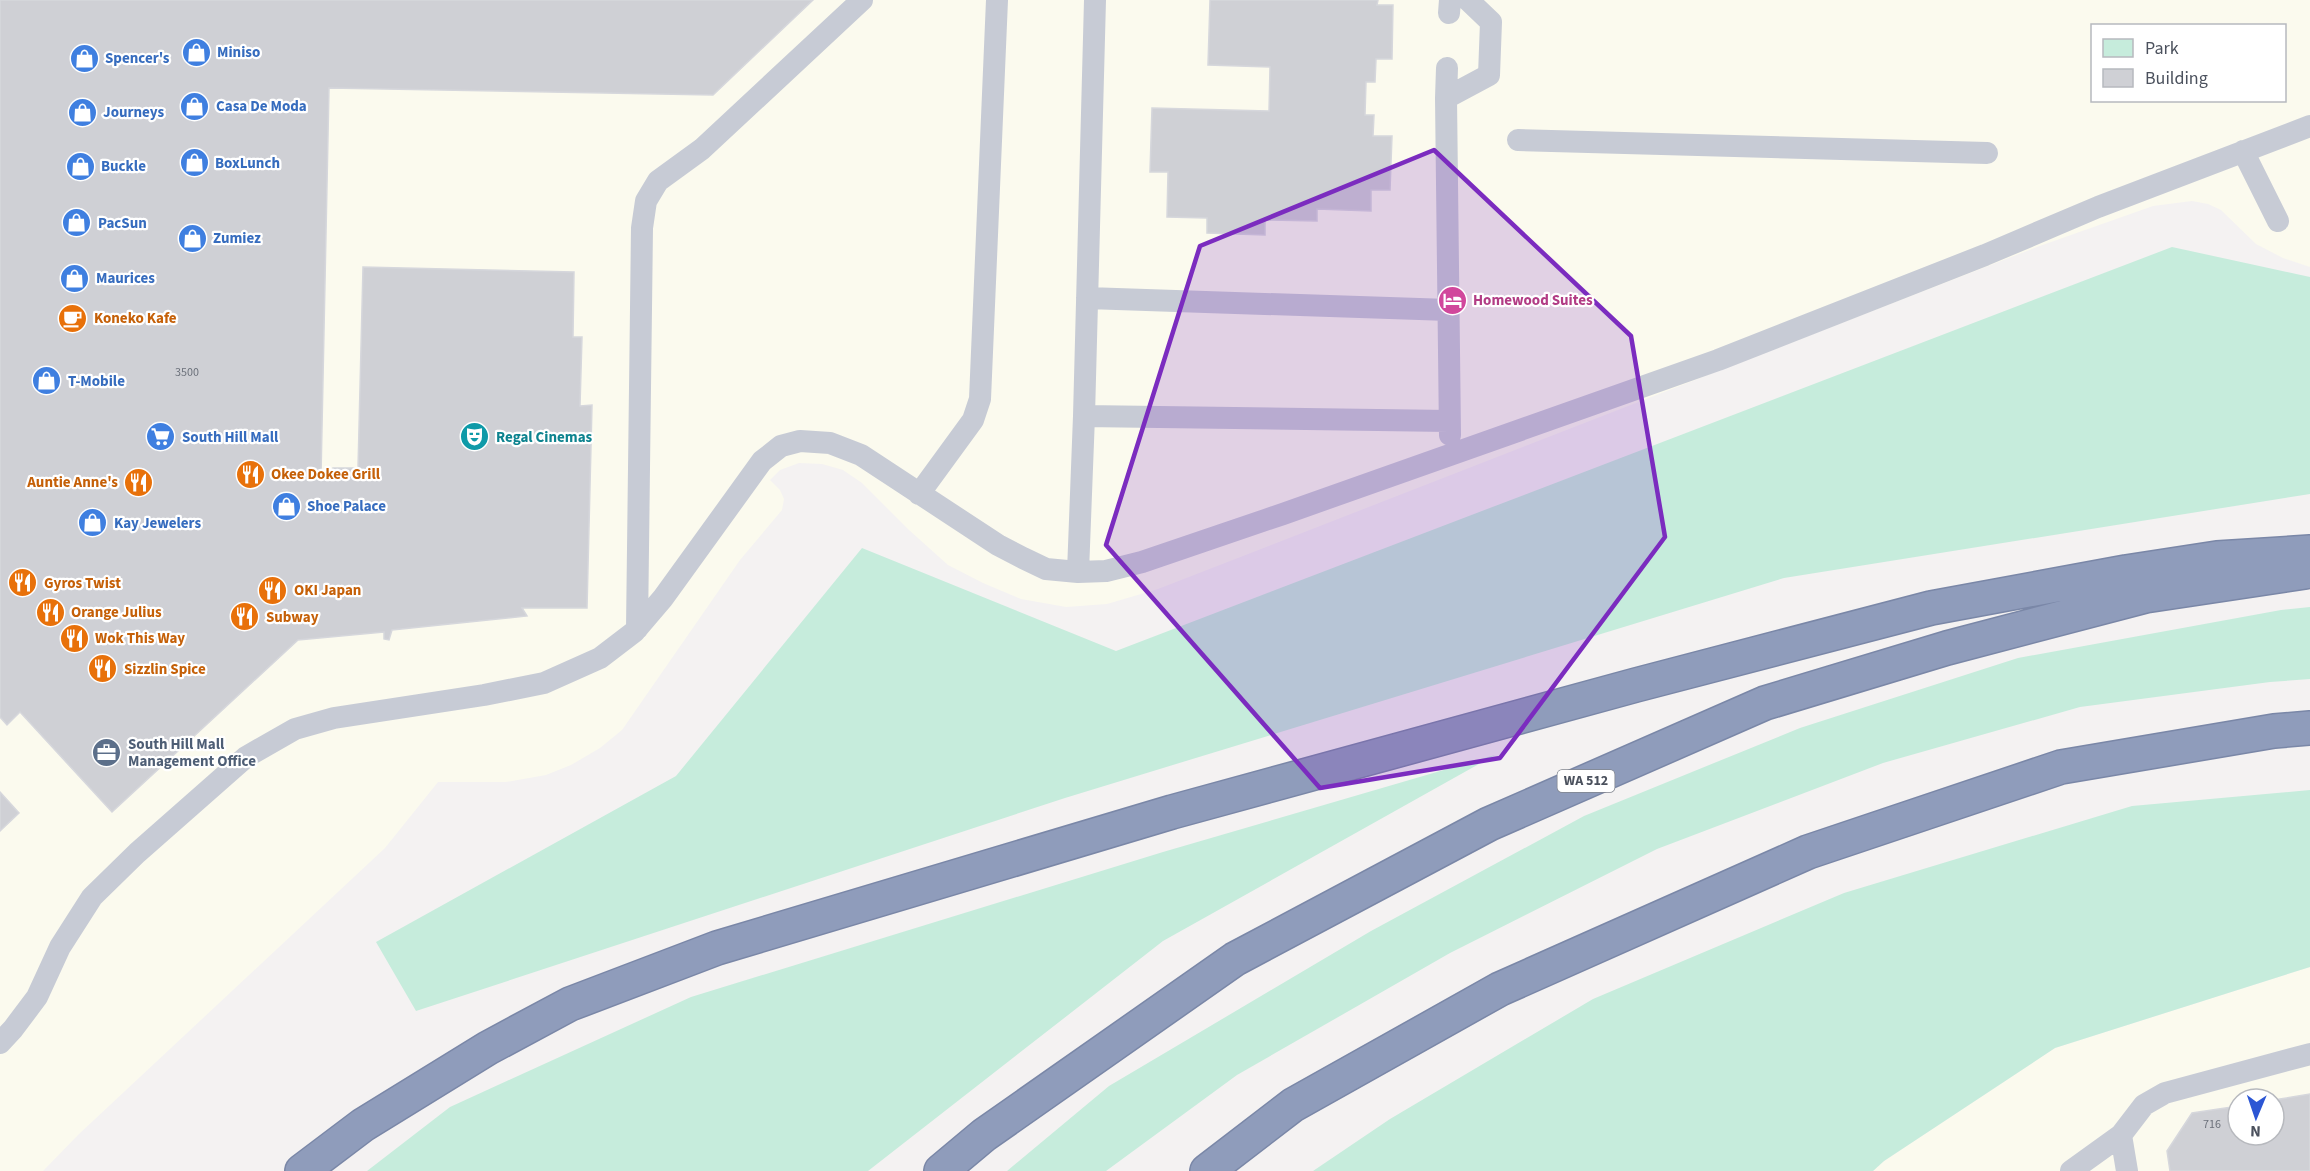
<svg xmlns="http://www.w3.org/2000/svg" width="2310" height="1171" font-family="'Source Sans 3',sans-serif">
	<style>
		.commercial { fill: #fbfaee; fill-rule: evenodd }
		.green { fill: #c6ecdc }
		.building { fill: #cfd0d5; stroke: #d6d7dc; stroke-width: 1.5 }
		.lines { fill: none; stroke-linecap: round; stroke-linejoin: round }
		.highway-casing { stroke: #7a87a7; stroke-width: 36 }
		.lane { stroke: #c7cbd5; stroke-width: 22 }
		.highway { stroke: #8f9cbb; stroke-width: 33 }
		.marked { fill: #7b2cbf; fill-opacity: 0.2; stroke: #7b2cbf; stroke-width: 4.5; stroke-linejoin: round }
		.labels { text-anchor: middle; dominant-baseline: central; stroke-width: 4.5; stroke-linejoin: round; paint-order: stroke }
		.number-label { font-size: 12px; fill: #6c717b }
		.shield { fill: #fff; stroke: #81858e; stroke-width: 1.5 }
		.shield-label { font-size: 14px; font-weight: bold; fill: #4b515d }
		.shop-label { font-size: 15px; font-weight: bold; fill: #366cbe; stroke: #fff; text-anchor: start }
		.hotel-label { font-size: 15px; font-weight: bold; fill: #b23c85; stroke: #fff; text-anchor: start }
		.food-label { font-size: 15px; font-weight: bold; fill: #c56008; stroke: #fff; text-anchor: start }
		.culture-label { font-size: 15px; font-weight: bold; fill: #0d838f; stroke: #fff; text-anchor: start }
		.service-label { font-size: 15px; font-weight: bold; fill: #4e5e75; stroke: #fff; text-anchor: start }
	</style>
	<rect width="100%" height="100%" fill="#f4f2f2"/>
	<path class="commercial" d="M0,0H2310V267L2283,258L2256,244L2221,210L2208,204L2192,201L2153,206L2037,247L1158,589L1107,604L1066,607L1021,599L983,583L948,565L909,530L862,483L843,470L822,464L799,463L780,470L770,480L780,490L784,499L782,510L740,560L622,730L600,748L571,765L546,775L506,782H438L385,848L79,1134L43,1171H0ZM2092,26H2284V100H2092Z
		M2310,967V1171H1873L1884,1161L2055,1048ZM2238,1099H2274V1135H2238Z"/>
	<path class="green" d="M2172,247L2310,277V494L1784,578L1065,798L416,1011L376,942L676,776L862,548L1116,651Z
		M2310,607V679L2270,682L2080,707L1883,763L1657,849L1450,953L1237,1075L1106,1171H1007L1109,1086L1371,931L1584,816L1800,728L2018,658L2281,610Z
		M1495,755L1163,941L868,1171H367L450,1107L691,997L1163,852Z
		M2310,790V967L2055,1048L1884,1161L1873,1171H1313L1390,1119L1593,999L1844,893L2132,806Z"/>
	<path class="building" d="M0,0H813L713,95L329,88L321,476H333V468H358L363,267L574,272L573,337H582L580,406L592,405L587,608H522L527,616L392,630L389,640L384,639V632L298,640L112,812L20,712L7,725L0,717Z
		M1210,0H1378L1377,5H1393L1392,59H1376L1375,82H1366L1365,115H1374L1373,136H1392L1390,190H1371V211L1317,209V221L1265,220V235L1207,233V218L1167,217L1168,172H1150L1152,108L1269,111L1270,67L1208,65Z
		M0,792L19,813L0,831Z
		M2310,1094V1171H2170L2167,1151L2192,1113L2238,1106V1135H2274V1100Z"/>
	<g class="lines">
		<defs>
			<path id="highway" d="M302,1171L363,1125L488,1048L570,1004L717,948L1172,812L1636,685L1931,608L2126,572L2217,558L2310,552
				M941,1171L984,1135L1235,959L1489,824L1765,703L1947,648L2145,596L2305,572
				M1207,1171L1293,1105L1500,989L1808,852L2061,767L2274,731L2310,728"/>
		</defs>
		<use href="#highway" class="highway-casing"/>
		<path class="lane" d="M1449,13L1450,0
			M1446,98L1447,68
			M1518,140L1987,153
			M2243,151L2278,221
			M1087,298L1449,310
			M1084,416L1095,0
			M1450,435L1446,98L1489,75L1491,22L1468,0
			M919,494L973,420L980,399L997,0
			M1078,572L1084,416L1449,421
			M637,629L642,228L646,201L658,181L702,149L862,0
			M0,1043L13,1029L37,997L60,947L92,897L137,853L246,757L295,729L334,718L484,695L544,683L600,658L634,632L663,598L762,461L781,446L800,441L830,443L861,455L998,545L1023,558L1046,569L1078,572L1106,571L1142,562L1283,514L1718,360L1985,255L2098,207L2310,126
			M2121,1135L2144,1105L2165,1093L2310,1054
			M2071,1171L2121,1135L2127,1171"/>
		<use href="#highway" class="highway"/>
	</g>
	<path class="marked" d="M1434,150L1631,336L1665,537L1500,758L1320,788L1106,545L1200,246Z"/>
	<defs>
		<symbol id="shop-disc" viewBox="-11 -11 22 22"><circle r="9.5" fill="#3f7fe0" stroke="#fff"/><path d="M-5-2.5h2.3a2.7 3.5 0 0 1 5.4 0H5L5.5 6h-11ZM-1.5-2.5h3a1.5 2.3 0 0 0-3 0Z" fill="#fff"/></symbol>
		<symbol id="hotel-disc" viewBox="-11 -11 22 22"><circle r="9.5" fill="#d1479c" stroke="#fff"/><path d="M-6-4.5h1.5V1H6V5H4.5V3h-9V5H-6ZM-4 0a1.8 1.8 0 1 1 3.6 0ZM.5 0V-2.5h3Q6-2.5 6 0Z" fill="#fff"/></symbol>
		<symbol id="cafe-disc" viewBox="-11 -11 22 22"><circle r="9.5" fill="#e8710a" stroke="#fff"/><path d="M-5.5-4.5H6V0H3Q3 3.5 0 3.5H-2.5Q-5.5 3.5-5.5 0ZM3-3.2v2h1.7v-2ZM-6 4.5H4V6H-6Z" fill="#fff"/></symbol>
		<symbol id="supermarket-disc" viewBox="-11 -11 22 22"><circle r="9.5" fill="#3f7fe0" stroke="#fff"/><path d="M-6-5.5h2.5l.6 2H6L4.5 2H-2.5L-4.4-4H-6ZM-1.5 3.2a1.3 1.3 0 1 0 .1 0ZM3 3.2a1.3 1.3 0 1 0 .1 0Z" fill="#fff"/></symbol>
		<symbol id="theatre-disc" viewBox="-11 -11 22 22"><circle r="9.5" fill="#0f9aa8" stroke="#fff"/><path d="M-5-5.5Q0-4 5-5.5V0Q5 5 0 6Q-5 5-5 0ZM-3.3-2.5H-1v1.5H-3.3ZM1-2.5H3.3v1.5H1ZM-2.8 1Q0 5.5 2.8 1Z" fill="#fff"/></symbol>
		<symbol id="restaurant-disc" viewBox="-11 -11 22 22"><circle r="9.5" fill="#e8710a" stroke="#fff"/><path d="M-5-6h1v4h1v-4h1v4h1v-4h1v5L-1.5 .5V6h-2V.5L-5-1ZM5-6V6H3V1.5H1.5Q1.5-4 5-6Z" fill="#fff"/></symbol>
		<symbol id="office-disc" viewBox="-11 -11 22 22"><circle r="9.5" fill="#5c6f8a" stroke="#fff"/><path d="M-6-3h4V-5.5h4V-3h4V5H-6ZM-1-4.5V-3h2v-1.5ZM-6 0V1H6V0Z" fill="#fff"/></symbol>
	</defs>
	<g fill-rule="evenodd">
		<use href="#shop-disc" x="180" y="36" width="33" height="33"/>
		<use href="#shop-disc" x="68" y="42" width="33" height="33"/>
		<use href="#shop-disc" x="178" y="90" width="33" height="33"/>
		<use href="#shop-disc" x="66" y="96" width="33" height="33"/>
		<use href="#shop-disc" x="178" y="146" width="33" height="33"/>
		<use href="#shop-disc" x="64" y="150" width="33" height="33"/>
		<use href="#shop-disc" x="60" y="206" width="33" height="33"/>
		<use href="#shop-disc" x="176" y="222" width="33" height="33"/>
		<use href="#shop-disc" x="58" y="262" width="33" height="33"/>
		<use href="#hotel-disc" x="1436" y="284" width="33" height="33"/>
		<use href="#cafe-disc" x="56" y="302" width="33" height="33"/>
		<use href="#shop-disc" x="30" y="364" width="33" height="33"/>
		<use href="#supermarket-disc" x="144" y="420" width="33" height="33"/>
		<use href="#theatre-disc" x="458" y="420" width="33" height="33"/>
		<use href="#restaurant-disc" x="234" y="458" width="33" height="33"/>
		<use href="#restaurant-disc" x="122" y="466" width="33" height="33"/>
		<use href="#shop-disc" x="270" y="490" width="33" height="33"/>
		<use href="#shop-disc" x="76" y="506" width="33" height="33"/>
		<use href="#restaurant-disc" x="6" y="566" width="33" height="33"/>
		<use href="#restaurant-disc" x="256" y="574" width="33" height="33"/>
		<use href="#restaurant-disc" x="34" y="596" width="33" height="33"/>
		<use href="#restaurant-disc" x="228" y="600" width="33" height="33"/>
		<use href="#restaurant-disc" x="58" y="622" width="33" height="33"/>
		<use href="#restaurant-disc" x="86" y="652" width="33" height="33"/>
		<use href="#office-disc" x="90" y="736" width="33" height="33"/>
	</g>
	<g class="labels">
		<g class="number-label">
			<text x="187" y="372">3500</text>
			<text x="2212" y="1124">716</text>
		</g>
		<rect class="shield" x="1557.5" y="770" width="57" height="22" rx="4.5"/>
		<g class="shield-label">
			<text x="1586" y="781">WA 512</text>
		</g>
		<g class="shop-label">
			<text x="217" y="52">Miniso</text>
			<text x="105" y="58">Spencer's</text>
			<text x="216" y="106">Casa De Moda</text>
			<text x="103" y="112">Journeys</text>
			<text x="215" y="163">BoxLunch</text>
			<text x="101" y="166">Buckle</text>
			<text x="98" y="223">PacSun</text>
			<text x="213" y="238">Zumiez</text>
			<text x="96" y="278">Maurices</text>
			<text x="68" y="381">T-Mobile</text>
			<text x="182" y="437">South Hill Mall</text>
			<text x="307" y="506">Shoe Palace</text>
			<text x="114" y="523">Kay Jewelers</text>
		</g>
		<g class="hotel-label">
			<text x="1473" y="300">Homewood Suites</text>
		</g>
		<g class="food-label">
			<text x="94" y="318">Koneko Kafe</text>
			<text x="271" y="474">Okee Dokee Grill</text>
			<text x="118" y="482" text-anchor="end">Auntie Anne's</text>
			<text x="44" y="583">Gyros Twist</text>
			<text x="294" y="590">OKI Japan</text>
			<text x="71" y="612">Orange Julius</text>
			<text x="266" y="617">Subway</text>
			<text x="95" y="638">Wok This Way</text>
			<text x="124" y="669">Sizzlin Spice</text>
		</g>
		<g class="culture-label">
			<text x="496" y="437">Regal Cinemas</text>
		</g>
		<g class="service-label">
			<text x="128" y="744">South Hill Mall<tspan x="128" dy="17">Management Office</tspan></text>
		</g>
	</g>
	<rect x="2091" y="24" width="195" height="78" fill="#ffffff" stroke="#b7b9be" stroke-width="1.5"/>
	<rect x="2103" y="39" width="30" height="18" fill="#c6ecdc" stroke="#b7b9be" stroke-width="1.5"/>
	<text x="2145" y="54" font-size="18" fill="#4b515d">Park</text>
	<rect x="2103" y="69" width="30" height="18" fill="#cfd0d5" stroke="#b7b9be" stroke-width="1.5"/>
	<text x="2145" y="84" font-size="18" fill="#4b515d">Building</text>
	<g transform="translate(2256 1117) rotate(182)"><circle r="28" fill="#ffffff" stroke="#b7b9be" stroke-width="1.5"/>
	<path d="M0-4.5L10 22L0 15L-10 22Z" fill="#2c56d4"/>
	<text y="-9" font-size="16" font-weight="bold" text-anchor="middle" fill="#4b515d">N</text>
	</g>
</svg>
